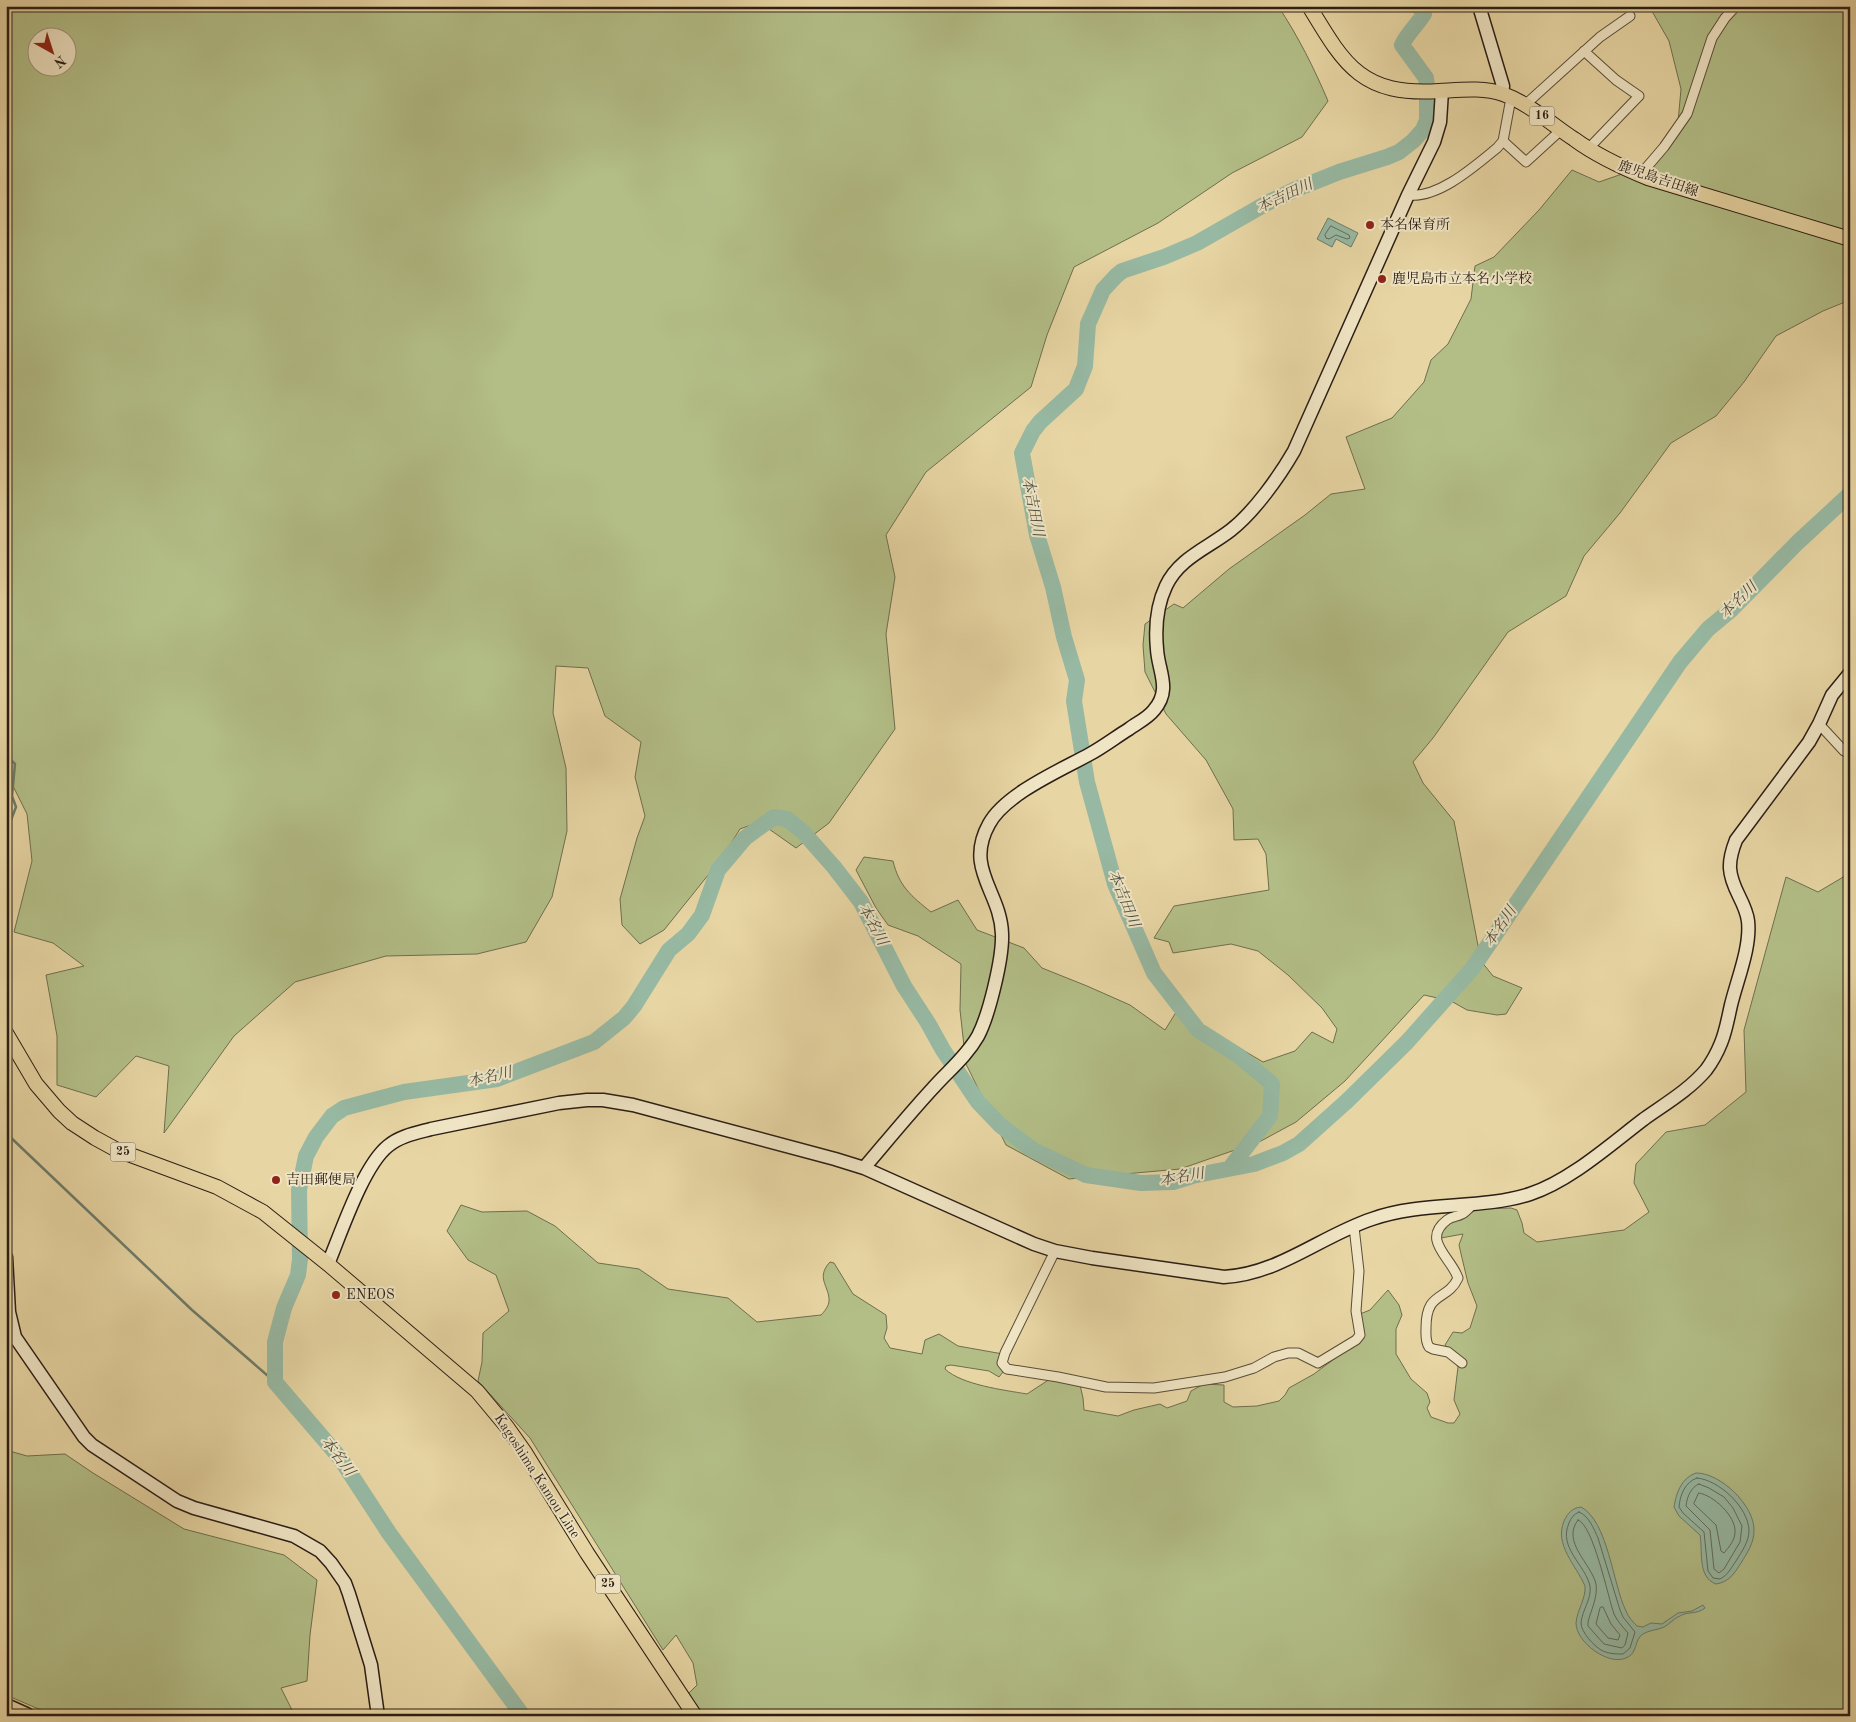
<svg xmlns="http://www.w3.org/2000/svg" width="1856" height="1722" font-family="'Old Standard TT','Noto Serif JP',serif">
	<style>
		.green { fill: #b3be87; stroke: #6f6e4e; fill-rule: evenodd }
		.water { fill: #97b9a3; stroke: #6c7b6a }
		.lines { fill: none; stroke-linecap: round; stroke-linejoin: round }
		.shore { stroke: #616c5c; stroke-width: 1 }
		.stream { stroke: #6c7b6a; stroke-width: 2.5 }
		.river { stroke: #97b9a3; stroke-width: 16 }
		.street-casing { stroke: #5a4c38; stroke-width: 11 }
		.secondary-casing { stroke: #2b1e15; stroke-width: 15 }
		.primary-casing { stroke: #2b1e15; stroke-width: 16 }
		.highway-casing { stroke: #2b1e15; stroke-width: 19 }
		.street { stroke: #efe4c3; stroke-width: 9 }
		.secondary { stroke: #efe4c3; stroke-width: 12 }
		.primary { stroke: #e7d5a3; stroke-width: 14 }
		.highway { stroke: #e7d5a3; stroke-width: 16 }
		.poi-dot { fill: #8f2418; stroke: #efe4c3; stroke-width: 2 }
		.labels { text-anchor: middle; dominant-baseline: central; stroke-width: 4; stroke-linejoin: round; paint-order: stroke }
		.shield { fill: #efe4c3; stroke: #665949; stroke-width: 1 }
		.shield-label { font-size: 12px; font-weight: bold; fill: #2b1e15 }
		.street-label { font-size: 14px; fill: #2b1e15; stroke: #efe4c3 }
		.poi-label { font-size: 14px; fill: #2b1e15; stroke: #efe4c3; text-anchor: start }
		.water-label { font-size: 15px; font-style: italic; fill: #4b4c40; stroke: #efe4c3 }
	</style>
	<rect width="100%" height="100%" fill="#e7d5a3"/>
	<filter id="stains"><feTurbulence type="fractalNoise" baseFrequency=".004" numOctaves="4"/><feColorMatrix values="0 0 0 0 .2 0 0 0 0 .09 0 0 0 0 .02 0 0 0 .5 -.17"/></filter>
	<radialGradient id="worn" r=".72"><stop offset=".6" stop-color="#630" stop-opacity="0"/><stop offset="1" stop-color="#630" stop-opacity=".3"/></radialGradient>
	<path class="green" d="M6,6H1278C1298,36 1314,68 1328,101L1302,137L1232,173L1158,223L1074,267L1047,335L1031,387L926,472L886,535L895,577L886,634L895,729L829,823L796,848L759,822L740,829L721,859L664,930L640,944L622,925L620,899L637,838L645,816L635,777L641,742L605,716L588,668L556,666L553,713L566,768L567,831L552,897L526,942L477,954L386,956L295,982L234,1036L164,1133L169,1066L136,1056L96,1097L57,1085V1036L46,975L84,966L53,943L14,932L32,861L27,814L6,772ZM38,38H68V68H38Z
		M1649,6H1850V300L1823,311L1776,336L1744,382L1716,416L1671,443L1620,513L1584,556L1566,596L1508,632L1433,738L1413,762L1423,783L1454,821L1481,961L1493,976L1522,988L1506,1014L1497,1015L1467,1010L1451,1001L1424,995L1345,1081L1296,1122L1261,1141L1180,1169L1069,1179L1006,1145L966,1064L960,1010L961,964L918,936L888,925L876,908L856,870L864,857L893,861C899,886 911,896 931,912L958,900L977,930L1024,948L1042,968L1087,986L1130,1005L1165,1030L1183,1001L1204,1027L1263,1062L1295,1051L1312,1032L1333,1043L1337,1029L1322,1008L1288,975L1258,951L1231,944L1173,953L1169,942L1154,938L1174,906L1269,890L1266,854L1258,839L1234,840L1233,809L1206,760L1166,714L1145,672L1143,645L1145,624L1174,604L1183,608L1229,569L1305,515L1331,494L1365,489L1346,437L1392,418L1424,382L1431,360L1448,344L1471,299L1475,266L1494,257L1539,210L1572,170L1599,182L1645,166L1678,122L1681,89L1669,41Z
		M1850,873V1716H705L688,1694L697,1685L693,1663L676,1635L663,1650L530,1438L478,1381L482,1362L483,1333L509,1311L496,1275L468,1260L447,1231L461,1205L482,1212L527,1211L555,1226L598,1263L639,1269L668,1289L728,1298L757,1322L821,1315C824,1312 829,1306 829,1301C830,1287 815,1278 830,1262L834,1263L853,1294L886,1315L887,1328L884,1338L890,1348L922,1354L925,1340L939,1334L958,1346L1003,1354L1000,1363L1003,1372L999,1377L989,1371L951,1365L946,1366L945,1369C962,1385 1004,1390 1027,1394L1050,1379L1080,1385L1083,1398L1084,1410L1118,1416L1134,1410L1160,1404L1167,1408L1187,1401L1191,1391L1204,1384L1224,1385V1402L1233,1407L1257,1406L1279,1401L1285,1395L1289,1388L1314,1374L1358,1341L1360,1314L1370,1310L1388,1290L1399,1305L1402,1315L1396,1329V1354L1411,1379L1427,1393L1430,1402L1427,1408L1431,1417L1448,1423H1454L1460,1414L1454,1400L1458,1367L1445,1345L1453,1332L1462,1333L1470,1328L1477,1306L1468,1283L1462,1258L1459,1245L1463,1234L1441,1238L1439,1235L1448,1221L1474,1209L1511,1208L1517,1210L1522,1223L1524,1233L1537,1242L1624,1230L1649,1212L1634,1183L1636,1164L1666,1132L1705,1125L1746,1092L1744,1030L1786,877L1818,892Z
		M6,1450L27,1456L65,1454L93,1473L184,1529L284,1555L317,1580L310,1635L307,1681L281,1688L295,1716H55L6,1695Z"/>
	<path class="water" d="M1328,218L1358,233L1351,247L1336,239L1332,247L1317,239Z
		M1696,1473C1721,1473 1755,1506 1754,1531C1754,1543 1747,1553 1741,1563C1734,1574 1729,1582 1716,1584C1697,1577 1703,1551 1700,1535L1679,1516L1674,1507C1676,1494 1681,1478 1696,1473Z
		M1581,1507C1608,1521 1613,1585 1626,1611C1628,1617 1633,1622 1637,1626L1643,1627L1651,1623L1662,1624L1678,1613L1692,1611L1703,1605L1705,1608C1696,1615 1688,1611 1680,1616C1674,1618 1670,1624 1664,1627C1658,1630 1649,1630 1643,1634C1634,1639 1638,1654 1626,1658C1608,1666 1576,1642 1576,1623C1577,1610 1586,1599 1585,1586C1576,1565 1554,1545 1564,1521C1568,1513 1572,1508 1581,1507Z"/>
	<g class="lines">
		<path class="shore" d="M1331,226L1349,235L1350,238L1347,239L1336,235L1329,239L1326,238L1325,235Z
			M1697,1478C1719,1480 1748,1507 1749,1530C1749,1542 1742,1551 1736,1561C1731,1568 1728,1575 1720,1579L1713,1578L1708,1571L1704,1532L1683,1513L1679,1507C1680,1495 1685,1482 1697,1478Z
			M1699,1484L1709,1488L1724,1497L1733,1508L1742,1526L1740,1542L1724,1569L1719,1573L1714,1569L1710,1530L1686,1506C1687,1497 1691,1487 1699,1484Z
			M1699,1493C1713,1495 1736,1516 1735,1532C1735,1540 1729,1547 1724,1553L1721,1551L1716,1525L1694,1504Z
			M1579,1512C1589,1516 1594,1529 1598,1538L1620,1610L1623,1617L1635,1632L1630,1648L1623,1654C1616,1654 1608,1654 1601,1650C1594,1646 1581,1632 1581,1623C1582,1610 1592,1599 1590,1586C1585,1564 1558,1548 1569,1523C1571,1518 1574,1514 1579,1512Z
			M1578,1520C1593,1524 1608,1597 1614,1614C1617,1621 1623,1627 1628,1633L1625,1645L1622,1648L1604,1644L1588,1626V1622C1591,1610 1598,1597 1596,1584C1591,1563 1561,1542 1578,1520Z
			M1603,1607L1611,1624L1620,1635L1618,1640L1608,1638L1596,1624L1600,1608Z"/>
		<path class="stream" d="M6,684L9,689L6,703
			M6,755L15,764L12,796L16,807L6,833
			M6,1133L192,1310L275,1382"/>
		<path class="river" d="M1230,1168L1270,1116L1272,1084L1239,1056L1198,1030L1154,973L1115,884L1087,782L1074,701L1077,680L1064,637L1053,587L1037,535L1022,453L1033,431L1040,422L1076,389L1085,366L1088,324L1103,290L1116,276L1122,271L1164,257L1197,243L1267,203L1294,190L1339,172L1387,157L1399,152L1413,141L1423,130L1427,120V87L1426,78L1402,45C1407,34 1417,25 1424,14L1418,6
			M523,1716L389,1533L340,1458L275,1382V1342L284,1308L298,1275L300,1259L299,1190L306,1156L316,1137L332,1116L344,1108L404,1092L497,1079L594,1042L624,1018L634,1006L669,950L688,934L702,915L718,870L745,838L774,817L787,819L803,832L834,867L861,902L904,986L928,1023L943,1050L978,1102L1000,1125L1033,1150L1086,1175L1141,1183L1173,1182L1192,1176L1254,1164L1283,1153L1299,1144L1347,1101L1407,1042L1472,969L1680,662L1708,629L1732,609L1798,542L1850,494"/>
		<defs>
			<path id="street" d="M1584,51L1616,80L1639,96L1588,149
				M1525,105L1600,37L1630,16
				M1503,141L1526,162L1561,130
				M1640,175L1664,147L1687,114L1712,38L1725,18L1736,6
				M1408,195C1438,199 1475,166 1497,148L1503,141L1511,98
				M1819,724L1844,751L1850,753
				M1055,1251L1005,1353L1002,1363L1007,1369L1058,1377L1106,1387L1154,1388L1225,1377L1254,1368L1274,1357L1288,1353H1298L1318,1363L1356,1340L1360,1335L1356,1311L1359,1271L1354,1227
				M1462,1363L1448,1352L1433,1349L1429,1347C1425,1341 1426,1334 1426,1328C1426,1290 1447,1302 1458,1278C1451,1257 1421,1240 1447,1220C1452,1216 1457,1217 1462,1214C1466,1212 1470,1207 1474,1203"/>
			<path id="secondary" d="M1479,6L1503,86L1502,94
				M864,1168C887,1141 909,1114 933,1088C948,1071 966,1057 978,1036C989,1015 1003,958 1002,934C1001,892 964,869 989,824C1005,794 1061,770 1090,754C1103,747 1116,737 1129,729C1137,723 1148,718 1154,710C1172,689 1158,671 1157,649C1155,628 1157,605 1166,586C1179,558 1208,548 1231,530C1254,512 1279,477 1294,451L1408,195L1434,142L1440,122L1442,91
				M6,1257L9,1312L15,1337L84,1437L92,1445L177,1501L194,1508L294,1536L320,1551L331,1563L345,1583L349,1594L371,1665L378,1716
				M328,1264C341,1233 363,1166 388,1146C400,1136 416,1133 431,1129L559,1103L587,1100H603L633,1105L835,1159L864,1168L1034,1244L1055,1251L1092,1258L1224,1277C1279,1274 1321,1236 1372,1219C1423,1201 1479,1210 1530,1194C1570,1181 1611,1144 1644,1119C1665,1104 1689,1090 1706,1070C1712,1062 1717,1053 1721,1043C1726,1031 1728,1018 1731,1005C1737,980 1751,947 1748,921C1747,912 1743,904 1739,896C1728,874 1727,863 1736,840L1809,742L1819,724L1832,695L1850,673"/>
			<path id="primary" d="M1309,6C1345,66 1362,96 1439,91C1459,90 1484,87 1503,94C1530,104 1551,124 1574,139C1597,156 1621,167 1648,178L1850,239
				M6,1033L36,1084L59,1111L72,1123L95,1138L117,1150L217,1187L263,1212L328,1264L477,1391L507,1427L524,1451L587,1553L695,1716"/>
			<path id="highway" d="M6,1707L26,1716"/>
		</defs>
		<use href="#street" class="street-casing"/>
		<use href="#secondary" class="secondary-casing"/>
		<use href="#primary" class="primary-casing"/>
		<use href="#highway" class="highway-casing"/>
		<use href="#street" class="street"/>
		<use href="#secondary" class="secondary"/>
		<use href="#primary" class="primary"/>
		<use href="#highway" class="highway"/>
	</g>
	<g class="poi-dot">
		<circle cx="1370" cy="225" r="5"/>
		<circle cx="1382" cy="279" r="5"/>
		<circle cx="276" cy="1180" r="5"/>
		<circle cx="336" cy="1295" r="5"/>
	</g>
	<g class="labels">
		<g class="shield">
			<rect x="1529.5" y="106.5" width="25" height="19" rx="4"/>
			<rect x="110.5" y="1142.5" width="25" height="19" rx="4"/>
			<rect x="595.5" y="1574.5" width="25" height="19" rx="4"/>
		</g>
		<g class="shield-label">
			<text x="1542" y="116">16</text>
			<text x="123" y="1152">25</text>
			<text x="608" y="1584">25</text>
		</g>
		<g class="street-label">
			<text transform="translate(1658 179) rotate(19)">鹿児島吉田線</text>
			<text transform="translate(537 1476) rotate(57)">Kagoshima Kamou Line</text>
		</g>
		<g class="poi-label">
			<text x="1380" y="225">本名保育所</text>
			<text x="1392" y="279">鹿児島市立本名小学校</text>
			<text x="286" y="1180">吉田郵便局</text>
			<text x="346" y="1295">ENEOS</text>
		</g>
		<g class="water-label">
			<text transform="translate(1285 197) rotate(-25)">本吉田川</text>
			<text transform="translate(1032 507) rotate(79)">本吉田川</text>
			<text transform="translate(1739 601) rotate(-44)">本名川</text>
			<text transform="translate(1123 899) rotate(68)">本吉田川</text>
			<text transform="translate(872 925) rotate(62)">本名川</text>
			<text transform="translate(1501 927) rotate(-56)">本名川</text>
			<text transform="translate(490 1078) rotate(-13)">本名川</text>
			<text transform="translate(1182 1178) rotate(-10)">本名川</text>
			<text transform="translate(337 1457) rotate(53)">本名川</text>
		</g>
	</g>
	<rect width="1856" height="1722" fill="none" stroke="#e7d5a3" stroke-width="25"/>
	<rect x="8" y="8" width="1841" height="1707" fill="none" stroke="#2b1e15" stroke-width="2.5"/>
	<rect x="12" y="12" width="1831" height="1697" fill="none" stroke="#2b1e15"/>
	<g transform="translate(52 52) rotate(141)"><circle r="24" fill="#efe4c3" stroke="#a1957d"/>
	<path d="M0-4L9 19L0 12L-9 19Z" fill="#8f2418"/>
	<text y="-8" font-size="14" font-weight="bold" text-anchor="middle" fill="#2b1e15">N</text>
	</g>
	<rect width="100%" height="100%" filter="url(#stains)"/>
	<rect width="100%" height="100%" fill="url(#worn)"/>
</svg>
